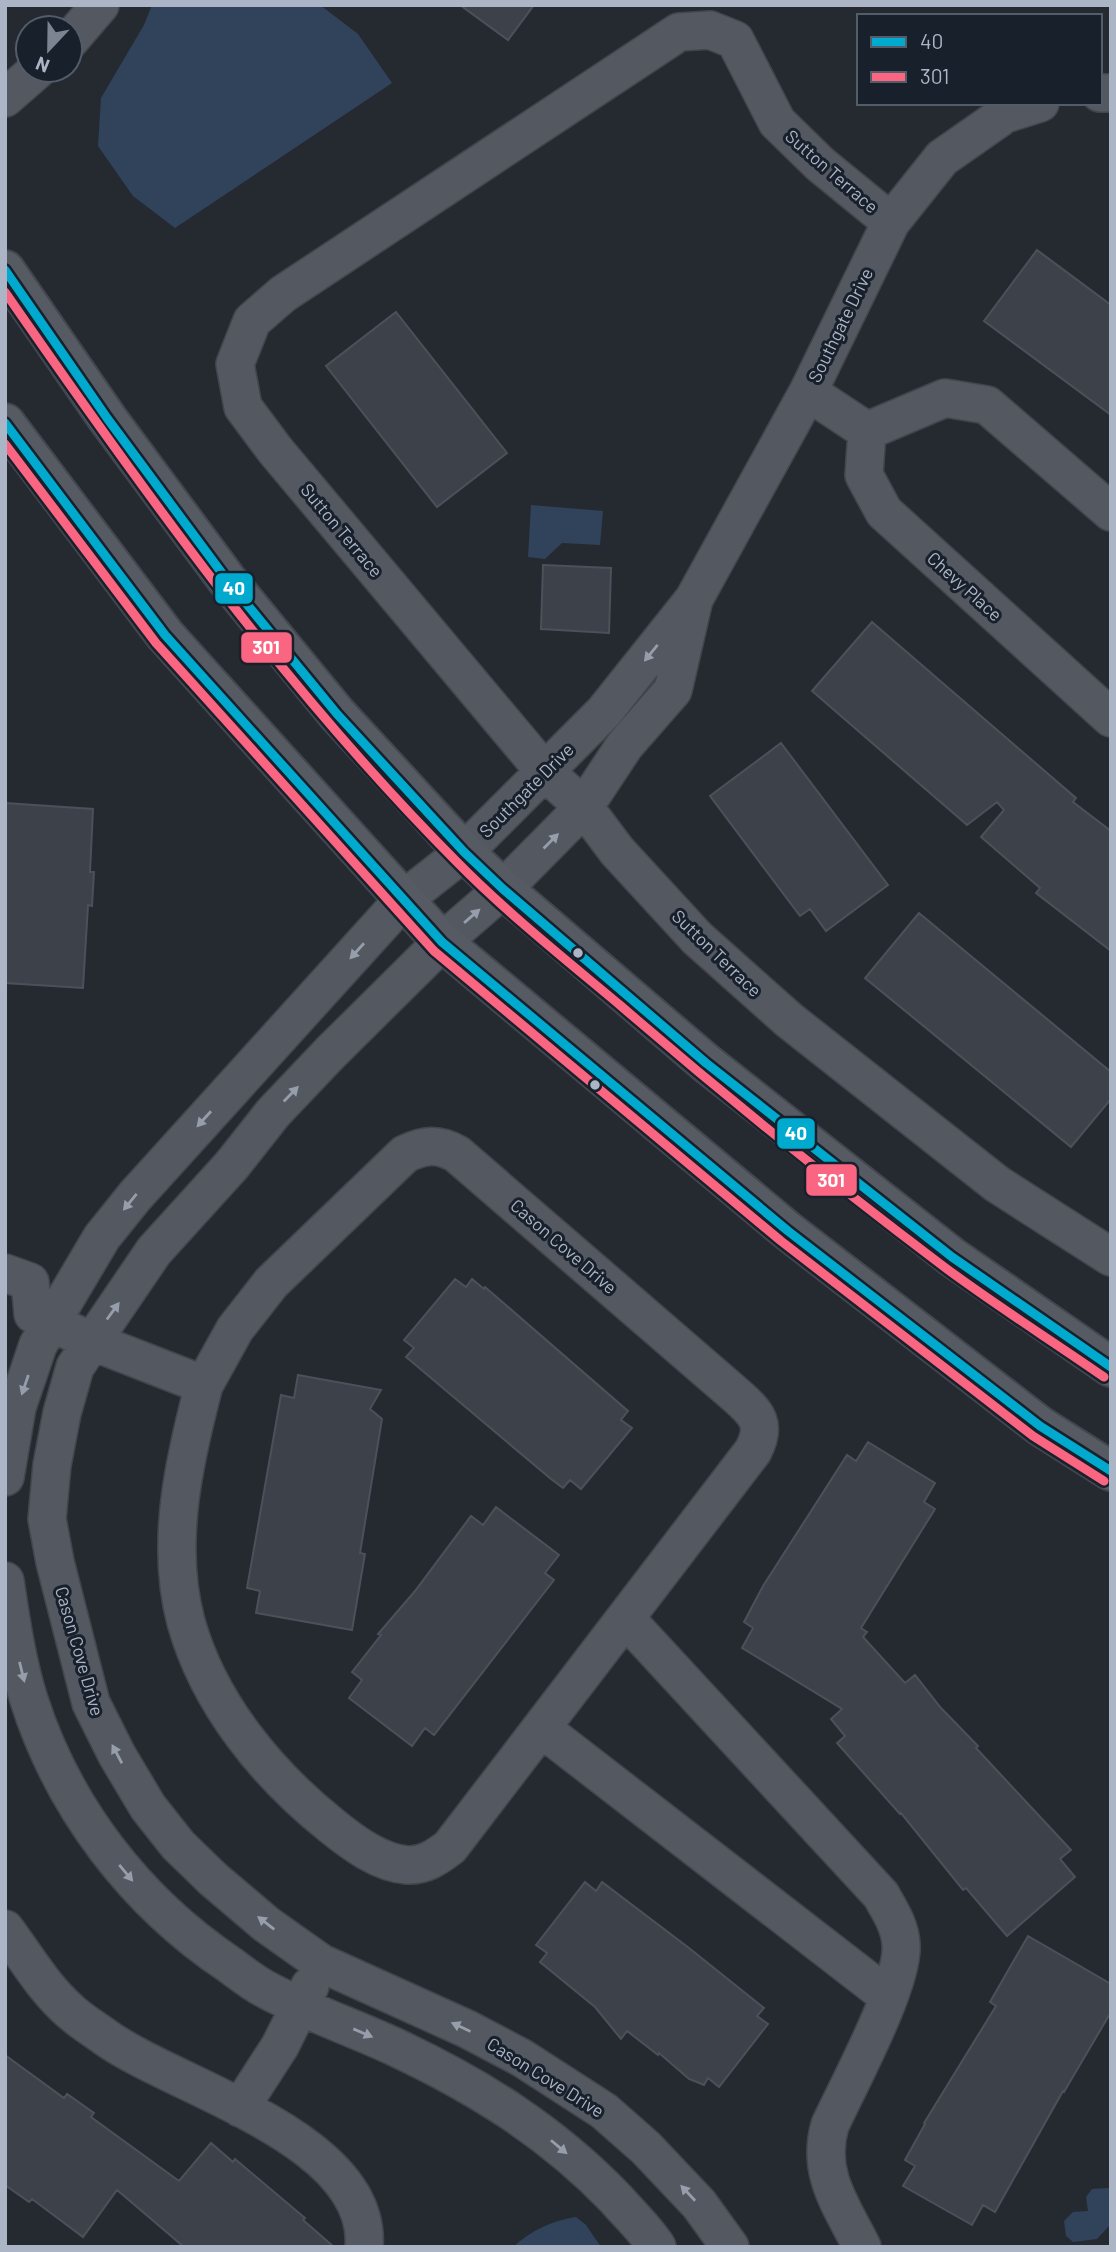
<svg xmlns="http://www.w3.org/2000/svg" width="1116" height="2252" font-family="Barlow,sans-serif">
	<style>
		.water { fill: #31425b }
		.building { fill: #3d424a; stroke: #4b515a; stroke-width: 2 }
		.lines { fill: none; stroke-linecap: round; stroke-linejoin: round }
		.minor-casing { stroke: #42464c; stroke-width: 40 }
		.major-casing { stroke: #42464e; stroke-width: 42 }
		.minor { stroke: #545860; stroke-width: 37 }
		.major { stroke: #565b63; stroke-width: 38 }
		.bus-1-casing { stroke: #18202c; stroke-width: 14 }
		.bus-2-casing { stroke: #18202c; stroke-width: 14 }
		.bus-1 { stroke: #00a9ce; stroke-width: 9 }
		.bus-2 { stroke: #fa6682; stroke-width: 9 }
		.oneway { fill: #969eac }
		.bus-dot { fill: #acb5c5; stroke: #18202c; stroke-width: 2.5 }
		.labels { text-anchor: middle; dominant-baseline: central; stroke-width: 6; stroke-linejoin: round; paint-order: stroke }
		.street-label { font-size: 18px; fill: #acb5c5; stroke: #18202c }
		.line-badge { stroke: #18202c; stroke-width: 2.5 }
		.badge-label { font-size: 19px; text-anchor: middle; font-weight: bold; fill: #fff }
	</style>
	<rect width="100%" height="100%" fill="#252a31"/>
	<path class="water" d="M152,5H320L358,34L392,83L175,228L133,196L98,146L101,98L144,25Z
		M531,505L603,511L600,545L562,543L545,559L528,557Z
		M1108,2188L1111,2189V2224L1097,2239L1073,2242L1066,2236L1064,2221L1073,2212L1088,2211L1086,2197L1092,2189Z
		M576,2217L586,2225L601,2247H513C532,2230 551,2221 576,2217Z"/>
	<path class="building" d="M460,5H534L508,40Z
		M1037,250L1111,305V415L984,321Z
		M396,312L507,453L437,507L326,366Z
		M543,565L611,568L609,633L541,629Z
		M872,622L1076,798L1073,802L1111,831V951L1036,893L1040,888L981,837L1004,810L997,802L967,825L812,691Z
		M781,743L888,885L826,931L810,909L800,916L710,796Z
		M5,803L93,809L90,872H94L92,906L88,905L83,988L5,983Z
		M919,913L1111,1072V1099L1071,1147L865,978Z
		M455,1279L466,1287L472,1279L484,1289L485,1287L628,1411L621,1420L632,1428L581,1489L570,1480L563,1488L551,1479L406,1357L414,1348L404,1340Z
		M298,1375L381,1390L370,1409L382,1419L360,1553L365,1554L352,1630L256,1613L260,1591L247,1588L281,1395L294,1398Z
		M868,1442L935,1483L924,1502L935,1509L861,1628L867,1632L863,1637L905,1683L915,1675L941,1708L978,1746L976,1748L1071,1850L1060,1859L1075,1877L1007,1936L966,1888L963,1890L901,1813L900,1814L837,1743L845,1736L831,1719L842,1709L742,1648L753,1628L744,1622L763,1586L847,1455L856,1461Z
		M496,1507L559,1555L545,1573L554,1580L434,1735L425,1728L412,1746L349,1698L362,1680L352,1672L381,1635L378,1634L415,1591L471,1516L483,1525Z
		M585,1882L596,1891L602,1882L689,1948L764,2008L757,2016L768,2024L719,2087L708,2078L704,2085L689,2079L659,2053L658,2055L627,2031L621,2039L595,2007L540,1962L547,1953L536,1945Z
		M1028,1936L1111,1984V2012L1064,2092L1063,2091L995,2212L983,2205L972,2225L903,2186L915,2166L905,2160L925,2124L924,2123L996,2006L990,2002Z
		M5,2055L64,2098L67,2094L94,2113L91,2117L179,2181L211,2143L233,2162L235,2159L305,2218L303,2220L334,2247H184L117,2190L83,2237L32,2199L29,2202L5,2185Z"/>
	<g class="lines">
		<defs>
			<path id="minor" d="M70,40L100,5
				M1100,93H1111
				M5,98L37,70
				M891,222L820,164L777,122L735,40L710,30L679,32L283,294L252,321L235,364L243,407L275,450L545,772L584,807L617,851L697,938L789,1020L997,1184L1111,1257
				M808,392L867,431
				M867,431L864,475L884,512L1111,718
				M867,431L945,398L987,405L1111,512
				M694,599L673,690L625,745L584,807L503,889L442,942L330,1053L273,1113L232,1165L154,1251L75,1367L62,1413L52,1465L47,1519L55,1562L91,1703L117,1755L148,1807L178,1845L213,1879L266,1924L321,1963L467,2029L522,2058L604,2111L646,2148L699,2204L730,2247
				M5,1273L30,1282L33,1314
				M33,1314L91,1341L204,1385C184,1461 165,1544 186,1622C209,1704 267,1774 332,1826C353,1843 380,1863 407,1865C424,1866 437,1857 450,1847L753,1451C767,1424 757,1414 737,1396L457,1154C438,1143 424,1145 405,1154L271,1283L235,1329L204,1385
				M5,1477L17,1407L38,1345L102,1237L135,1196L403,900L464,852L604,712L694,599L808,392L891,222L942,158L1005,114L1040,103
				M5,1581C11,1621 17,1662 29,1700C64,1809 136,1902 230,1965C241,1973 252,1982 265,1989C307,2012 352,2027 395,2047C478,2086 552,2132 616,2199C630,2215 645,2229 657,2247
				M626,1619L881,1895C890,1911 900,1926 901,1944C905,1981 847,2088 830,2125C816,2173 841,2205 862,2247
				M541,1728L889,1997
				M5,1929C26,1957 44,1989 71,2012C81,2021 94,2029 105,2037C176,2088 373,2139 364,2247
				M240,2108L280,2046L310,1986"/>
			<path id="major" d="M5,270L107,418L227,580L337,714L464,852L503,889L706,1063L952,1257L1111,1367
				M5,423L165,635L442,942L788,1231L1040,1426L1111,1471"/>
		</defs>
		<use href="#minor" class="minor-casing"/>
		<use href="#major" class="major-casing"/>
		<use href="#minor" class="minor"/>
		<use href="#major" class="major"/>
		<defs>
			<path id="bus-1" d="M5,270L107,418L227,580L337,714L464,852L503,889L706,1063L952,1257L1111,1367
				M5,423L165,635L442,942L788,1231L1040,1426L1111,1471"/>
			<path id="bus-2" d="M5,292C143,491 285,689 456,861C507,913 565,959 621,1006C725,1096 833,1183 943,1266C995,1305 1051,1340 1104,1377
				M5,444L156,643L434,951L781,1241L1033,1436L1104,1481"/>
		</defs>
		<use href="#bus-1" class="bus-1-casing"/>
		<use href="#bus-2" class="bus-2-casing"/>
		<use href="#bus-1" class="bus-1"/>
		<use href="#bus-2" class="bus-2"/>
	</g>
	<defs><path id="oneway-solid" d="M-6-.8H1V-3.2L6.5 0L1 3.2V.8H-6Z" transform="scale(1.75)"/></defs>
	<g class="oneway">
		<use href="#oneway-solid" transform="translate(651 653) rotate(129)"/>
		<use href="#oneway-solid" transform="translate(551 841) rotate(-45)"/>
		<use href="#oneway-solid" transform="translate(472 916) rotate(-41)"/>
		<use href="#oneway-solid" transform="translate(357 951) rotate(132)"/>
		<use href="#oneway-solid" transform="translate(291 1094) rotate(-46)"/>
		<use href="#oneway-solid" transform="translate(204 1119) rotate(132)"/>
		<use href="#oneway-solid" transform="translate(130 1202) rotate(129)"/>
		<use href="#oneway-solid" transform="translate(113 1311) rotate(-54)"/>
		<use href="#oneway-solid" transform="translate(25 1385) rotate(109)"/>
		<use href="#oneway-solid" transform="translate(22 1672) rotate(76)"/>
		<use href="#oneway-solid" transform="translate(117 1754) rotate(-118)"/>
		<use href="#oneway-solid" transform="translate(126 1873) rotate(50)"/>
		<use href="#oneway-solid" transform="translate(266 1923) rotate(-142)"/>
		<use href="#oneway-solid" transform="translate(461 2027) rotate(-155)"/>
		<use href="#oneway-solid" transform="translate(363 2033) rotate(23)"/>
		<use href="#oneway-solid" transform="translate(559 2147) rotate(40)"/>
		<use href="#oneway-solid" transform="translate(688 2193) rotate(-133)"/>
	</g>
	<g class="bus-dot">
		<circle cx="578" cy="953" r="6"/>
		<circle cx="595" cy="1085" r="6"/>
	</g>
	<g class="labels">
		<g class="street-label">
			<text transform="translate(832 171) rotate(41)">Sutton Terrace</text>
			<text transform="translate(840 325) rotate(-64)">Southgate Drive</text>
			<text transform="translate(342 530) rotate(50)">Sutton Terrace</text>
			<text transform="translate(965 586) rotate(42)">Chevy Place</text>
			<text transform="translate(526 790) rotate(-45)">Southgate Drive</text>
			<text transform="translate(717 953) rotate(44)">Sutton Terrace</text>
			<text transform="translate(564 1246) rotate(41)">Cason Cove Drive</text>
			<text transform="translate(80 1651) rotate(74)">Cason Cove Drive</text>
			<text transform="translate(546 2077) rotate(32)">Cason Cove Drive</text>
		</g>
	</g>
	<g class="line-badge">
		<rect x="214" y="572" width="40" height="33" rx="7" fill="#00a9ce"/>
		<rect x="240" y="631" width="53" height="33" rx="7" fill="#fa6682"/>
		<rect x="776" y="1117" width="40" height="33" rx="7" fill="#00a9ce"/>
		<rect x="805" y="1163" width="53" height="34" rx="7" fill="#fa6682"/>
	</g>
	<g class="badge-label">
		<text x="234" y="595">40</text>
		<text x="266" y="654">301</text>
		<text x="796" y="1140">40</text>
		<text x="831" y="1187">301</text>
	</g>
	<rect width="1116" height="2252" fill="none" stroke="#acb5c5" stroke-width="14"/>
	<rect x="857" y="14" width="245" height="91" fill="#18202c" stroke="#535c69" stroke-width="2"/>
	<rect x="871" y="37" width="35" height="10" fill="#00a9ce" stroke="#535c69" stroke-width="2"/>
	<text x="920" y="49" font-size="21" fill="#acb5c5">40</text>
	<rect x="871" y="72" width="35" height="10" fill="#fa6682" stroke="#535c69" stroke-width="2"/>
	<text x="920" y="84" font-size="21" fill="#acb5c5">301</text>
	<g transform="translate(49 49) rotate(202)"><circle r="33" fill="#18202c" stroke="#535c69" stroke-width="2"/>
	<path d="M0-5L12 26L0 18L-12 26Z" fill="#7d8491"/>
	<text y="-10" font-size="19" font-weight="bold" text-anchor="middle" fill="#acb5c5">N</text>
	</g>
</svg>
